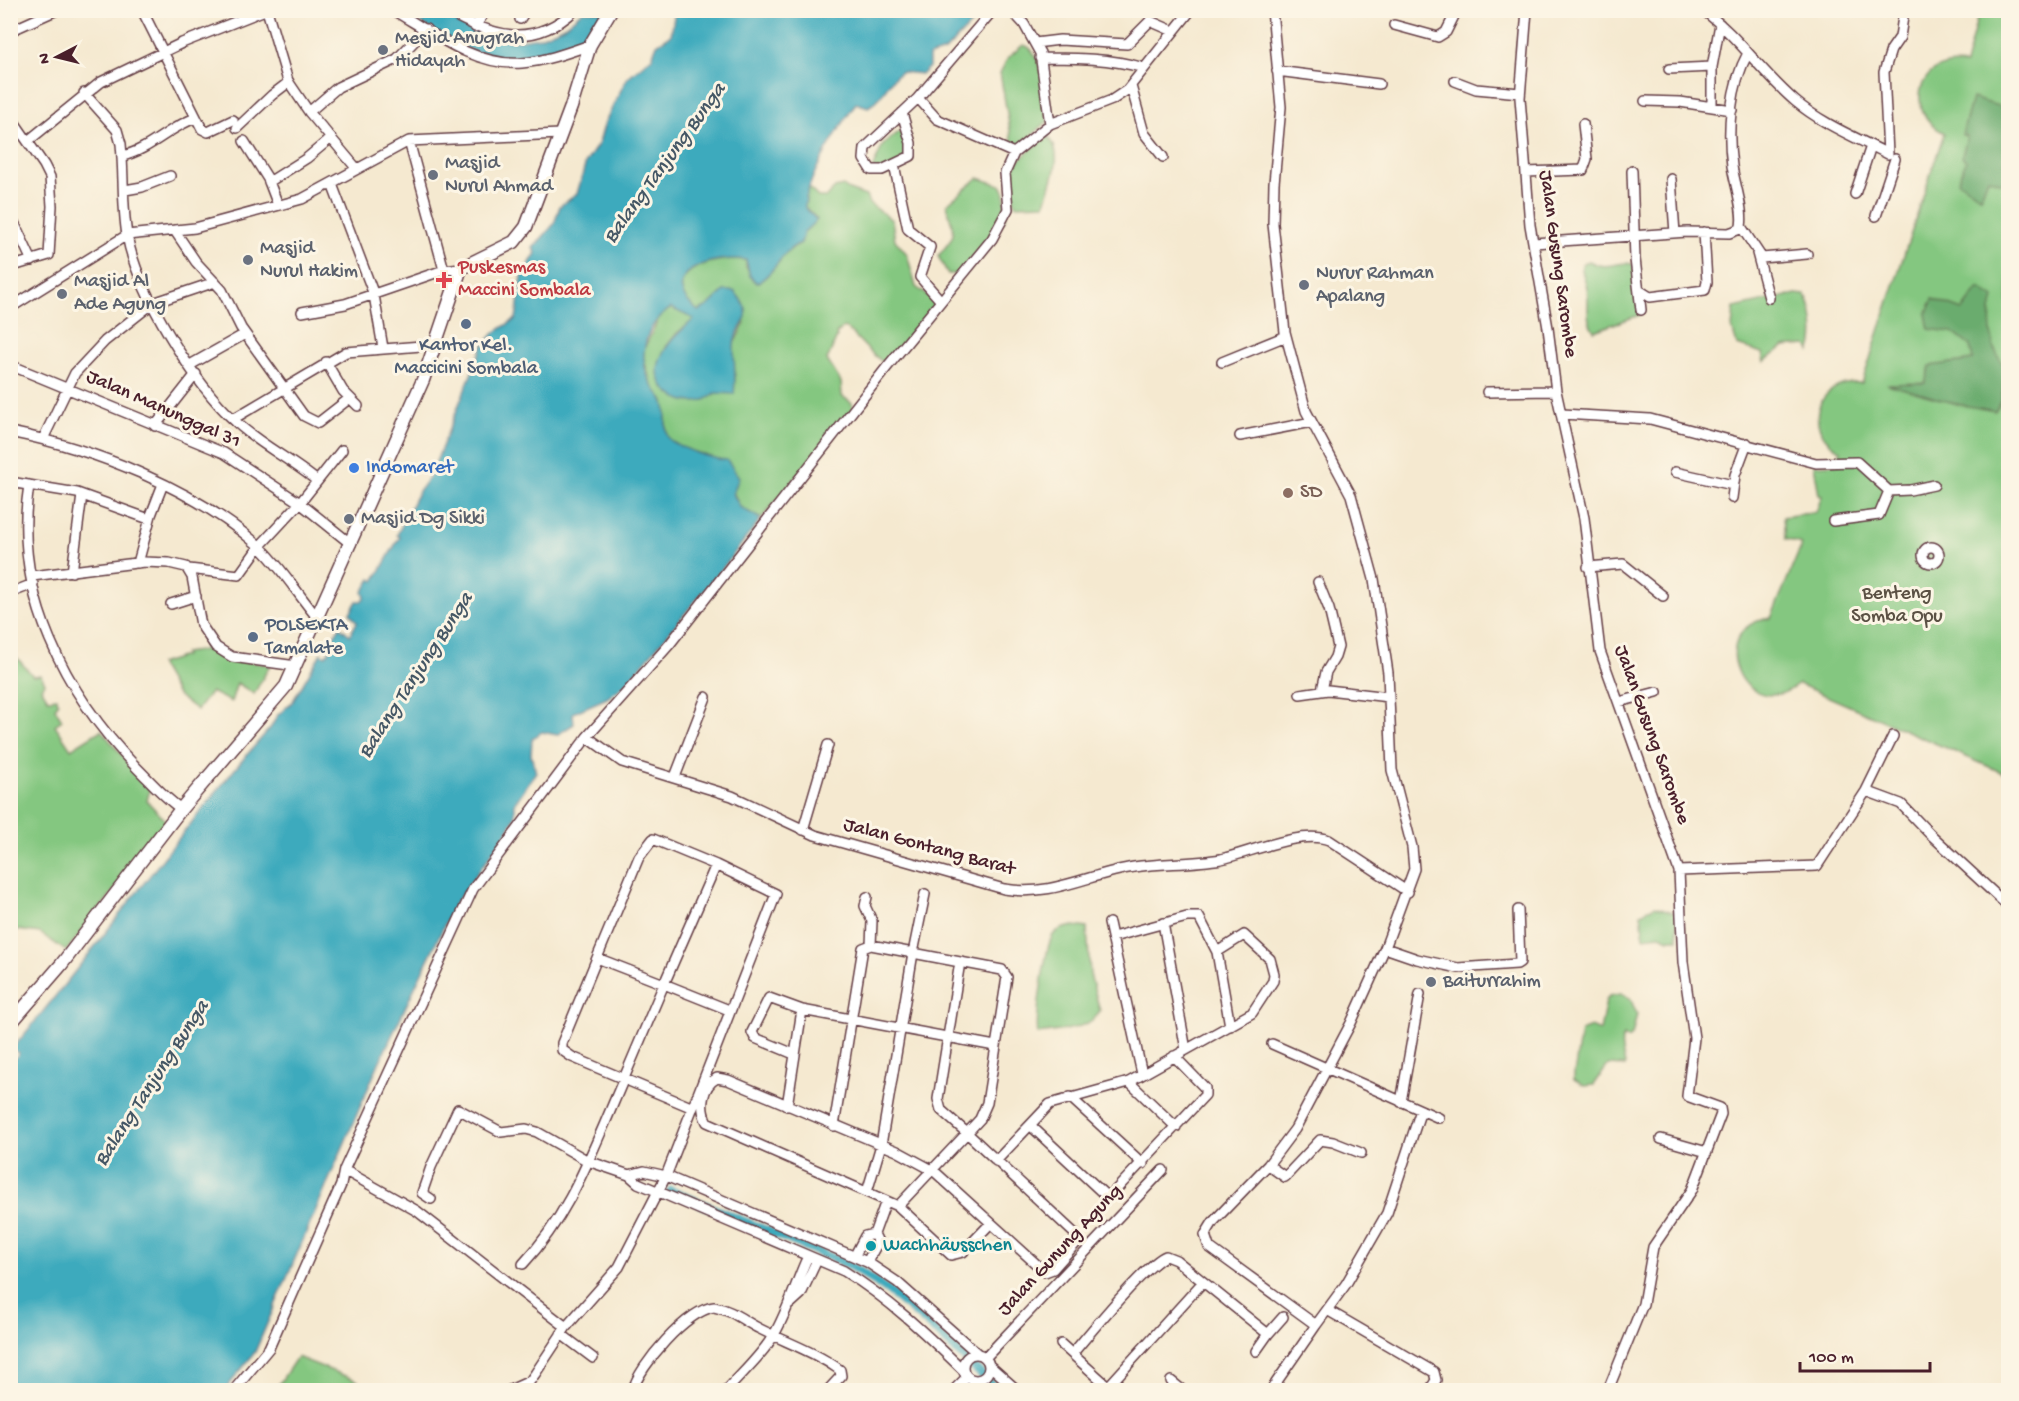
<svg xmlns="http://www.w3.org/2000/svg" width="2019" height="1401" font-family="'Gochi Hand',sans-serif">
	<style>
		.green { fill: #84c780; stroke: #677356; stroke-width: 1.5 }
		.forest { fill: #6bac6e; stroke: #5a664c; stroke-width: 1.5 }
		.water { fill: #3eaabd; stroke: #446474; stroke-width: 1.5 }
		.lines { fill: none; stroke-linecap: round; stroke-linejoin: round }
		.canal { stroke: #3eaabd; stroke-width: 9 }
		.minor-casing { stroke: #643d44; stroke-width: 12 }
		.tertiary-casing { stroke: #643d44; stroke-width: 15 }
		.minor { stroke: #fff; stroke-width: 9 }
		.tertiary { stroke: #fff; stroke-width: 12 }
		.worship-dot { fill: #6b7280; stroke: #fcf5e5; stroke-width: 2 }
		.health-dot { fill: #e0444e; stroke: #fcf5e5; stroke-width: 2 }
		.service-dot { fill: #5c6f8a; stroke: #fcf5e5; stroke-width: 2 }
		.shop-dot { fill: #3f7fe0; stroke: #fcf5e5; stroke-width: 2 }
		.education-dot { fill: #8d6e63; stroke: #fcf5e5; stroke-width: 2 }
		.culture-dot { fill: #0f9aa8; stroke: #fcf5e5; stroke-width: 2 }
		.labels { text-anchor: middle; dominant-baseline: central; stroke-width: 6; stroke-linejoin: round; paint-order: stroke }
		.worship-label { font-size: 20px; fill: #5b616d; stroke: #fcf5e5; text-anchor: start }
		.street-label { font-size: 20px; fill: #4a1f2b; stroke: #fcf5e5 }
		.health-label { font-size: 20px; fill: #be3a42; stroke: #fcf5e5; text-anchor: start }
		.service-label { font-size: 20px; fill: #4e5e75; stroke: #fcf5e5 }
		.shop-label { font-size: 20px; fill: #366cbe; stroke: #fcf5e5; text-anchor: start }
		.education-label { font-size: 20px; fill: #785e54; stroke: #fcf5e5; text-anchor: start }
		.park-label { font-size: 20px; fill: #5b5144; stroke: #fcf5e5 }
		.culture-label { font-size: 20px; fill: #0d838f; stroke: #fcf5e5; text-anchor: start }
		.water-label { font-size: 21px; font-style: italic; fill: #455765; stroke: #fcf5e5 }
	</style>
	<rect width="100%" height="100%" fill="#fcf5e5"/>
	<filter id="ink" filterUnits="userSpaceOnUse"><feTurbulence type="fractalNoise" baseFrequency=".0167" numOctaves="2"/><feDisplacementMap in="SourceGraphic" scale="12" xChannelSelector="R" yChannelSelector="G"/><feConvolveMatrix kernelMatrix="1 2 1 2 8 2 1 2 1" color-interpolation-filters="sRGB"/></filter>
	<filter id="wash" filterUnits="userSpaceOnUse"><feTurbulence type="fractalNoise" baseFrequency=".008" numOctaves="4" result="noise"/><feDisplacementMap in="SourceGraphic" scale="24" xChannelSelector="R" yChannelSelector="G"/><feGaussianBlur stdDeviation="1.35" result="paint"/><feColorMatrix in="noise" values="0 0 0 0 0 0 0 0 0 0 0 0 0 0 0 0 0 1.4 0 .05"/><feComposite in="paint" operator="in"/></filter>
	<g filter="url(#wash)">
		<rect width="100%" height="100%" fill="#f5e9d0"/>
		<path class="green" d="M1979,11H2008V775L1799,684C1742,728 1702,626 1771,618L1802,544L1785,539L1783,517L1816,512L1822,496L1819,495L1814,465L1836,464L1841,451C1800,429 1816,379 1862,383L1944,133C1903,112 1917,58 1965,65Z
			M1023,45C1044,48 1045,103 1048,121L1019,147L1013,145L1011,136L1000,73L1008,58Z
			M900,131L908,145L907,159L887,175H878L873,167L883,145Z
			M1047,135C1066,155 1051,180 1045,204L1015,205L1010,176L1017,162Z
			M978,178L1001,185L1005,193V219L955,278V274H948L938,256C963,228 951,233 947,204Z
			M843,186L849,190L866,196L869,203L892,220L895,240L907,254L916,287L937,302L885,363C868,354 859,337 844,327L836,334L837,337L827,360L841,382L842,396L852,403L853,409L761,519L740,507L719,460L675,445L667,436L664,401L652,386L642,353L661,314L672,308L695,319L677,333L666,347L711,397L715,393L726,392L735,380L733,345L745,323L724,291L708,306L698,311C652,274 713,255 746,260V267L757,283C775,274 782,250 801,243L804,232L817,219L805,207L808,187L818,197H826L835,188Z
			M1589,261C1608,272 1616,260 1633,264L1643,310L1640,315L1594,331C1584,317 1590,304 1587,288C1585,279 1581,273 1582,264Z
			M1796,294L1805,295C1813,306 1817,339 1810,351L1807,345L1783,347L1764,362L1762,353L1737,345L1732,328L1734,308Z
			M208,639L224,658L270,665L254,694L237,683L231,702L211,692L197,710L177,695L159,664L185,656L184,653L205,650L203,641Z
			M10,650L33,676L41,675L45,683L41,688L48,699L57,698L58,704L55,708L62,720L55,725L71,749L101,730L150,789L147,801L168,823L66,951L40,933L11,929Z
			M1655,906L1676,913L1678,939H1669L1660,935L1644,937L1641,913Z
			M1074,926L1087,928L1090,974L1100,1011C1091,1030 1056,1031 1038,1034C1035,1020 1045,947 1053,935C1058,928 1066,928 1074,926Z
			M1621,994L1630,998L1637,1014L1632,1036L1627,1039L1623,1036C1619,1047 1624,1055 1625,1066L1608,1065L1594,1085L1584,1086L1574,1080V1074L1581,1031L1591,1027L1600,1031L1606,1001L1609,996Z
			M297,1357L358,1381L355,1390H275Z"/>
		<path class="forest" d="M1972,98L2008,109V142L2005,163L2008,164V185L1988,178L1981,197L1958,181L1966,161L1962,156L1967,136L1962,135Z
			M1979,288L1994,298C1987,319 1990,351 2006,368L2001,402L1995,411L1957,404L1887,384L1925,383L1930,366L1973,360L1970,346L1952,332L1929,329L1926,314L1933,299L1963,310Z"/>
		<path class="water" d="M401,11H437L487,36L512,41L540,37L563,27L583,11H606C575,54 531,66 479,53C455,47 423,23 401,11Z
			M675,11H984L945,51L929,56V67L922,74L901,72C885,82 886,97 868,107L856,103C840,128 805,179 805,208L817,220L804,232L801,243C782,249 775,274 757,283L750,276L746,260C713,254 652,274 698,311L708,306L724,291H734C762,321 734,322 734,347C734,363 736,378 734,394L715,393C694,415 651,393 659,363C665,343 680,332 694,319L671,308C645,325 636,357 652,385C655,391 661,395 663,400C669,411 663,427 668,437C673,447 716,460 727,460L739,477L733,494L740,507L761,519L722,569L626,684L607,698L573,713L574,724L557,735L542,732L532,739L531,755L536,772L515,803V817L506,834L454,905L379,1063L255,1352L225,1390H11L10,1066L19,1053L12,1049C101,944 179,831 271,727L277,716L293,701L321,653L325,656L330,651L327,647L340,627L350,635L357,622L350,613L357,601H361L365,597L363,592L371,579L374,581C383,567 390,552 400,537L397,535C407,517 416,490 430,477L482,347L495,332L516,319L522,276L536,253L533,248L554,224L560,206L577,194L586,162L599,143L605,122L627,78L652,57L657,44L671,35Z"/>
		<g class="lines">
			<path class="canal" d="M671,1191L845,1263C904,1295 949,1345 998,1390"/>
		</g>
	</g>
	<g filter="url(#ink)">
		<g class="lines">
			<defs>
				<path id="minor" d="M142,10L202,129L208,132L233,120
					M267,10L288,81L309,112L357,169
					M393,10C431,32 476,67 522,63C545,61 567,53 590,45
					M445,10C490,36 532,50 575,10
					M1011,10L1024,24L1040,53L1050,124
					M1527,10L1520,98L1530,225L1548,328L1556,391L1584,518L1600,651L1679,871L1683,962L1694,1038L1687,1096L1720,1108L1721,1114L1692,1190L1653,1247L1643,1304L1608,1390
					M1703,10C1738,36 1762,73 1795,101C1822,124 1857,138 1888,154L1884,72L1891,50L1900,37L1904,10
					M520,19L526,10
					M1394,25L1438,37L1446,32L1457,10
					M475,27L486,10
					M10,31L57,10
					M1035,43L1060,40L1127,44L1150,21L1173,31
					M1040,58C1075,58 1110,58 1144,68
					M1669,69L1712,67
					M1277,71L1379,84
					M1455,81L1476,89L1520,93
					M1131,86L1144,133L1163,157
					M84,93L117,130L121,144C124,174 122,205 127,235C137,292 194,384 236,422C259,444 292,460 317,481
					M918,98L993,10
					M1645,101L1680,102L1732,110
					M1712,106V67L1720,24
					M309,112L338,87L397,59L426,29
					M902,113L911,143V156L882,170H871L864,159L865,148L918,98L937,119L1014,153
					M10,116L44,165L50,177L52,206L49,255L10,267
					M237,128L272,95L289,82
					M28,141L101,82L182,43L265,10
					M244,141L268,179L278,205
					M409,141L444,270
					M122,156C150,150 170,126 196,118
					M894,165L908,229L930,247L920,277L941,301
					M1632,171L1635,259L1641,310
					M1526,172L1583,170L1587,159L1583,124
					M1671,179L1675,233
					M269,182L307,158L331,138
					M332,184L374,295L383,348
					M125,190L142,187L170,176
					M1855,194L1871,146
					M10,214L32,261
					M1876,216L1895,159
					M1742,228L1762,258L1807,254
					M175,231L196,262L222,290L241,328L304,416L318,423L350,398
					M1534,243L1687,232L1729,233L1740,229C1746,216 1734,181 1732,166C1727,130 1730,86 1748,53
					M1757,253L1769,298
					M1639,290L1650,297L1705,290L1707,282L1704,232
					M10,308L127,235L195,228L302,199L409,141L560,134
					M302,312L345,304L444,270L461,268
					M326,362L343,391L358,406
					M1222,362L1286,336
					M10,365L224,453L300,503L351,544
					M190,365L245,334
					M1487,392L1556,391
					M1562,414L1650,419L1816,463L1857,462L1889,491L1910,490L1934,485
					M233,419L346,352L434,345
					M155,426L196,374
					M10,432C95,449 193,488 258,545C280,565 297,593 316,616
					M1240,436L1312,422
					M43,439L75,373L105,341L153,303L215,282
					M1675,472L1733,485
					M10,482L77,493L149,519
					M29,485C12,592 65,694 138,769C152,783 165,798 181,809
					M1732,498L1735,475L1747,443
					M1833,521L1879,515L1889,491
					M1923 555a8 8 0 1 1 16 0a8 8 0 1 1-16 0Z
					M138,563L151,515L163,484
					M1588,567L1623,564L1663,596
					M189,569L239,575L259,547L300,503L342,450
					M72,572L82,495
					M32,576L144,562L169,563L186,567L192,577L201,625L216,647L232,657L296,666
					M1318,582L1329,609L1338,647L1335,657L1326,672L1322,690
					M10,593L33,584
					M171,604L196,596
					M1300,694L1328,690L1389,697
					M1619,702L1657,692
					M587,737L622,762L732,796L815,835L1004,889C1054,897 1088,874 1134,867C1163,863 1192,864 1221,859C1249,853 1302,829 1329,840L1408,892
					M675,777L706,697
					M1866,791L1901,804L1929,833L2008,906
					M803,830L828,745
					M716,865L664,984L729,1010
					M1679,871L1817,866L1866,791L1893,736
					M925,894L913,953L960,962L938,1099L941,1110L967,1133L980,1119L987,1103L1007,977L1002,970L960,962
					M867,897L865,906L872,921L871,945
					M1109,923L1142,1074
					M1163,923L1186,1050
					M1113,937L1187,917H1199L1217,952L1230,1026
					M1385,948L1417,959L1458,968L1517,964L1520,962L1518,910
					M1272,1044L1439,1118
					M794,1054L755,1038L752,1032L769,998L802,1010
					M1129,1082L1176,1127
					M1070,1097L1143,1164
					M1401,1102L1420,994
					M787,1106L802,1010L995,1046
					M1030,1125L1104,1194L1111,1195L1205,1095V1088L1174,1056
					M834,1126L863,948L871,945L913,953L881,1145L867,1192
					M1661,1139L1707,1152
					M996,1161L1050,1104L1129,1082L1252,1013L1273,981L1274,974L1270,959L1244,935L1217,952
					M1268,1165L1285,1177L1320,1140L1333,1142L1361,1153
					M344,1170L417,1211L566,1327
					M629,1175L644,1171L666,1176L867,1262L897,1282L978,1354
					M431,1199L422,1193L431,1167L458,1109L501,1132L526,1129L537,1132L588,1161L629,1175L638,1183L844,1271C889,1299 925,1333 963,1370
					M898,1206L967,1133L1074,1233L1077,1242L1053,1269L1045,1272L934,1171L897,1151L728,1080L717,1078C702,1086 699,1108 707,1122L898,1206L951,1255L963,1252L990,1224
					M855,1255L865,1236L874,1234
					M867,1262L878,1242L874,1234L886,1201
					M523,1264C562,1223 583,1174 605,1123C625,1077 644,1030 664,984L597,958L562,1043V1050L572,1057L693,1108
					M790,1304L801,1294L817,1260
					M1329,1311L1434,1372L1436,1380L1430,1390
					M1316,1325L1346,1284L1387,1213L1421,1110
					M561,1334L593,1358
					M1061,1344L1111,1389
					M1256,1351L1268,1334
					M1073,1353C1089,1334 1147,1263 1166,1256L1176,1260L1268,1334L1283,1317
					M963 1367a13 13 0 1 1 26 0a13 13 0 1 1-26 0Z
					M985,1358L1163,1170
					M989,1365L1017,1390
					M974,1381L985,1390
					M1171,1381L1182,1390
					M234,1390L269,1348L341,1185L344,1170L473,889L587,737L669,645L887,367L992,239L1008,209L1005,173L1014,153L1050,124L1112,100L1127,90L1191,10
					M510,1390L530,1381L535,1374L566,1327L619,1267L666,1176L776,894L716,865L653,839L639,857L597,958
					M633,1390C639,1366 687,1310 714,1307C732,1310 744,1321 760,1329C788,1343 815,1352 840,1370L841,1376L828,1390
					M727,1390C743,1372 763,1354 775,1333C789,1308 796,1282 808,1256
					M954,1390L967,1377
					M1105,1390L1202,1283
					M1271,1390L1316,1325L1209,1247L1205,1235L1213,1222L1268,1165L1295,1129L1351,1023L1385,948L1414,869L1412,847L1392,770L1388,673L1374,579L1351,495L1306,411L1285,332L1273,224L1274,183L1281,107L1272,10"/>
				<path id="tertiary" d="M10,1024L61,965L181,809L286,686L423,380L461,268L514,242L526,227L571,107L590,45L611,10"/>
			</defs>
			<use href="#minor" class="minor-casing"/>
			<use href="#tertiary" class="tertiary-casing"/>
			<use href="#minor" class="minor"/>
			<use href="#tertiary" class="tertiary"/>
		</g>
	</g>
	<g class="worship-dot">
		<circle cx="383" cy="50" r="6"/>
		<circle cx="433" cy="175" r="6"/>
		<circle cx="248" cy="260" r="6"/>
		<circle cx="1304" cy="285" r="6"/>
		<circle cx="62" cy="294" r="6"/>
		<circle cx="349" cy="519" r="6"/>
		<circle cx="1431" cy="982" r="6"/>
	</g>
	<path class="health-dot" d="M441 271h6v6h6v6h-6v6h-6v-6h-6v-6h6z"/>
	<g class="service-dot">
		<circle cx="466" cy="324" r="6"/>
		<circle cx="253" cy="637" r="6"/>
	</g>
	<circle class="shop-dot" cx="354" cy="468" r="6"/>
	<circle class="education-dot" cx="1288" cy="493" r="6"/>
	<circle class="culture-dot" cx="871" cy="1246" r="6"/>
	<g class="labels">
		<g class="worship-label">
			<text x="395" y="39">Mesjid Anugrah<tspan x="395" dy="23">Hidayah</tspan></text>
			<text x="445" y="164">Masjid<tspan x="445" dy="23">Nurul Ahmad</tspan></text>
			<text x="260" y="249">Masjid<tspan x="260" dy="23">Nurul Hakim</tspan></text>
			<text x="1316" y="274">Nurur Rahman<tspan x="1316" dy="23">Apalang</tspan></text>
			<text x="74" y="282">Masjid Al<tspan x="74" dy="23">Ade Agung</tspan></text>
			<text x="361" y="519">Masjid Dg Sikki</text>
			<text x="1443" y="982">Baiturrahim</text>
		</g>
		<g class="street-label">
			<text transform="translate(1557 264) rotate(82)">Jalan Gusung Sarombe</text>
			<text transform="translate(163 410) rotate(24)">Jalan Manunggal 31</text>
			<text transform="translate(1651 735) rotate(70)">Jalan Gusung Sarombe</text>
			<text transform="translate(929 848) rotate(15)">Jalan Gontang Barat</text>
			<text transform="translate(1061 1251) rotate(-47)">Jalan Gunung Agung</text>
		</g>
		<g class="health-label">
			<text x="458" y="268">Puskesmas<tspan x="458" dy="23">Maccini Sombala</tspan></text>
		</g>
		<g class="service-label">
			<text x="466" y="346">Kantor Kel.<tspan x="466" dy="23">Maccicini Sombala</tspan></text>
			<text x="265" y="626" text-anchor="start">POLSEKTA<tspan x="265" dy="23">Tamalate</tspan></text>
		</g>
		<g class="shop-label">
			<text x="366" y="468">Indomaret</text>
		</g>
		<g class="education-label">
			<text x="1300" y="493">SD</text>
		</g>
		<g class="park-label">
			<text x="1897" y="594">Benteng<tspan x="1897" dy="23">Somba Opu</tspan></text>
		</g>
		<g class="culture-label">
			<text x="883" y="1246">Wachhäusschen</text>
		</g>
		<g class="water-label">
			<text transform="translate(666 164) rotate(-54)">Balang Tanjung Bunga</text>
			<text transform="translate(417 676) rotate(-57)">Balang Tanjung Bunga</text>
			<text transform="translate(153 1084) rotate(-57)">Balang Tanjung Bunga</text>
		</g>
	</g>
	<rect width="2019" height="1401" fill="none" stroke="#fcf5e5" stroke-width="36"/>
	<g transform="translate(57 57) rotate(263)" stroke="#fcf5e5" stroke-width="4.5" paint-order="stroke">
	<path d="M0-4.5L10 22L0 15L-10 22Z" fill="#4a1f2b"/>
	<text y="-9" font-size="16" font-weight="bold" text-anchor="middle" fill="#4a1f2b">N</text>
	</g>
	<path d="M1800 1362v9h130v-9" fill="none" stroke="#4a1f2b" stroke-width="3"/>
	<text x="1809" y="1362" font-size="18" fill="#4a1f2b" stroke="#fcf5e5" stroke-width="4.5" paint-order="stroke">100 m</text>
</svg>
